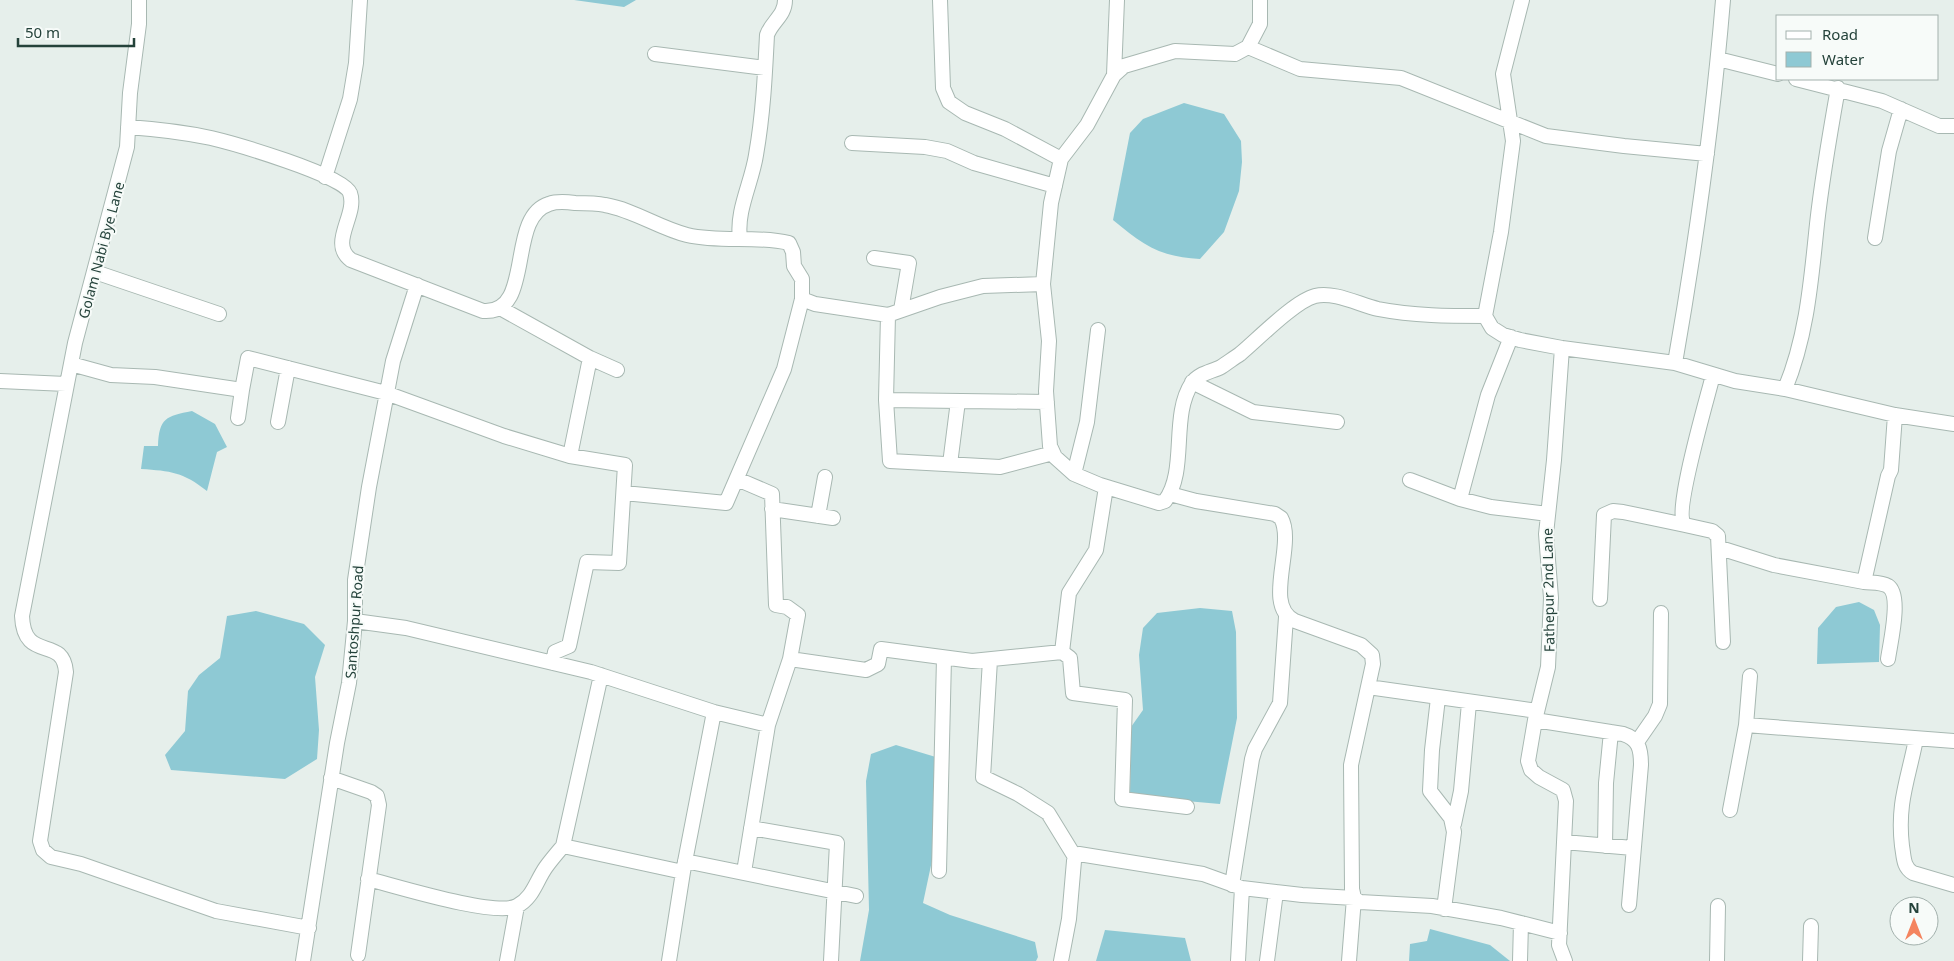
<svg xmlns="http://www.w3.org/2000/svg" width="1954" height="961" font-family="'Noto Sans',sans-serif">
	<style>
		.water { fill: #8ec9d4 }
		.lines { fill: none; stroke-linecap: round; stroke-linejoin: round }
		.minor-casing { stroke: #a8b8b2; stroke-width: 16 }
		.minor { stroke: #fff; stroke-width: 14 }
		.labels { text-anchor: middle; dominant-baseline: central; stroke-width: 4; stroke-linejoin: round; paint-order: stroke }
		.street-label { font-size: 14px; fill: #24423a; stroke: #f7fbf9 }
	</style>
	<rect width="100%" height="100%" fill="#e6efeb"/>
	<path class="water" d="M574,0H636L624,7Z
		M1184,103L1224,114L1241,141L1242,162L1239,191L1224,232L1200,259C1160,257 1143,245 1113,220L1130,133L1143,119Z
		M192,411L215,424L227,447L217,452L207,491C183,472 171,471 141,469L144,446H158C159,418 166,416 192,411Z
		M1859,602L1874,610L1880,625L1879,662L1817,664L1818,628L1836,607Z
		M1200,608L1232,611L1236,632L1237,718L1220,804L1130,796L1131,727L1143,710L1139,655L1143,628L1157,613Z
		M256,611L304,624L325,645L315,677L319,730L317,759L285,779L171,770L165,755L185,731L188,691L199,675L220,658L227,616Z
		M896,745L939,758L940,823L923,903L950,915L1035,942L1038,957L1036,961H860L869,910L866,781L871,754Z
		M1430,929L1490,945L1510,961H1409L1410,944L1427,941Z
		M1105,930L1185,938L1191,961H1096Z"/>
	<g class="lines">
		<defs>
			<path id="minor" d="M139,0V24L130,93L127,147L75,343L22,616C24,664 63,634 66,672L40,841L43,850L51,857L81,864L216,911L309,928
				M940,0L943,88L949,102L965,113L1005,129L1061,159
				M1260,0V24L1248,47L1235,54L1175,51L1124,66L1114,75L1087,125L1061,159L1051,203L1043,284L1049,341L1046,391L1050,446L1055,457L1074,474L1100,485L1159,503L1165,501C1188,470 1170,416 1192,383C1199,373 1211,372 1221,367C1227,363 1234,358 1240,354C1258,339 1295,301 1315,296C1334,291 1360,305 1378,309C1414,316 1449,316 1485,316
				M1522,0L1503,74L1513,141L1501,232L1485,316L1492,328L1503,335L1520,340L1562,348L1675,363L1735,381L1785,389L1895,415L1954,424
				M1248,47L1300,69L1401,78L1546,136L1624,146L1707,154
				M655,54L765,68
				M1718,59L1778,74
				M1114,75L1117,0
				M1796,79L1882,101L1939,126H1954
				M128,127C156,129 183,132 211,138C232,143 344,175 350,193C358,215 328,243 351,260L483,311C535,315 506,217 549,204C557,201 567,202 575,203C585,203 596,203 605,205C634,210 659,228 687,235C721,243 755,235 789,243L793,252L794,266L802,279V299L815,304L888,315L940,297L983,286L1043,284
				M852,143L925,147L947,151L974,163L1055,186
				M325,177L350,99L356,63L360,0
				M740,238C736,211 752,182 756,155C763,115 765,75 767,35C772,21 785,16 785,0
				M1875,238L1889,151L1901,109
				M874,258L909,263L901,310
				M95,272L219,314
				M500,308L590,358L617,370
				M888,315L886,400L1047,402
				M1562,348L1554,460L1546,534L1551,598L1548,667L1535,720L1528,761L1531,770L1539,777L1563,790L1566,801L1559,945L1565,961
				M1675,363C1696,243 1713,121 1723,0
				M71,364L111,375L155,377L242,390L248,358L386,393L504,436L570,456L625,465L619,563L587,562L569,646L555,652L553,663
				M1713,375C1708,396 1673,513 1685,525L1712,531L1718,536L1723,642
				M0,381L66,384
				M1192,382L1253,412L1337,422
				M1785,389C1807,336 1811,281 1817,224C1822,178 1830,133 1838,88
				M886,400L890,461L1000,467L1053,453
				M238,418L242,390
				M278,422L288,368
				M570,456L590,358
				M950,464L958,401
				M1074,474L1087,422L1098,330
				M737,479L772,494L776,605L787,607L798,615L790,659
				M1410,480L1460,499L1491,507L1548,514
				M624,493L726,503L784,369L802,299
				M1170,494L1196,501L1275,514L1281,518C1296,545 1262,606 1295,621L1361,645L1372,655L1373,664L1351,765L1352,889L1354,898L1360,902L1432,906L1501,918L1560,933
				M1460,499L1488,395L1511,337
				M772,509L833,518
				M818,516L825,477
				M1720,548L1774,565L1864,582
				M1600,599L1604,515L1613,511L1623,512L1685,525
				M355,621L406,628L591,672L714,712L768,725
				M1062,652L1069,593L1096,550L1106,487
				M1888,659C1890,644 1902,595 1888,586C1881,582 1872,583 1864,582L1888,476L1891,470L1895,415
				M990,660L983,777L1018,794L1048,813L1075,857
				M1368,687L1537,711
				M1438,698L1432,750L1430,791L1451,818L1454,832L1444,909
				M1535,720L1623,734C1639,739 1641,749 1641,765L1629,905
				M1746,725L1954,741
				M1916,739C1908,780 1897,803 1902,846C1904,857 1903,867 1913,873L1954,885
				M1637,742L1655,716L1660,704L1661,613
				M331,778L371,792L377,796L379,805L358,955
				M1730,810L1746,725L1750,676
				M1454,824L1461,791L1469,703
				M751,828L837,843L831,961
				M1564,842L1633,848
				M563,846L683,872
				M1605,846L1606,783L1611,732
				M685,861L856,896
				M939,871L944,658
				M744,872L768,725L790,659L866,670L878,664L881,649L972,661L1062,652L1070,658L1073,693L1125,700L1122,799L1187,807
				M368,879C396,886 495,917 517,906C533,898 536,881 546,867C551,860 557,853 563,846L601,675
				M1232,885L1252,759L1255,749L1280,703L1286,617
				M303,961L337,743L349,683L355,621V580L369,487L393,361L417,285
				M507,961L517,906
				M669,961L683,872L714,712
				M1061,961L1069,919L1074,861L1075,857L1079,854L1203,874L1242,888L1302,895L1354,898L1349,961
				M1238,961L1242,888
				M1267,961L1276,892
				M1520,961L1521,923
				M1717,961L1718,906
				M1810,961L1811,926"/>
		</defs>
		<use href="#minor" class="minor-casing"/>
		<use href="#minor" class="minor"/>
	</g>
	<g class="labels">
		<g class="street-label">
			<text transform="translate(101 250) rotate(-75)">Golam Nabi Bye Lane</text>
			<text transform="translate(1548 590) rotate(-91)">Fathepur 2nd Lane</text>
			<text transform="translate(354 622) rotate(-86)">Santoshpur Road</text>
		</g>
	</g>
	<rect x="1776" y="15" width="162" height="65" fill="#f7fbf9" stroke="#a3b1ad"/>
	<rect x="1786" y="31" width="25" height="8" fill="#ffffff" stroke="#a3b1ad"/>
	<text x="1822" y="40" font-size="15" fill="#24423a">Road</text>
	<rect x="1786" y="52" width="25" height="15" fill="#8ec9d4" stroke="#a3b1ad"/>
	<text x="1822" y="65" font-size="15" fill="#24423a">Water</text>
	<g transform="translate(1914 921)"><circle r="24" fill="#f7fbf9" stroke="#a3b1ad"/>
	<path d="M0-4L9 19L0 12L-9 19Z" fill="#f4845f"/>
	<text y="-8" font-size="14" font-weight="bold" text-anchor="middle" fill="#24423a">N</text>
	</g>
	<path d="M18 38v8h116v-8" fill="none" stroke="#24423a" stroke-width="2.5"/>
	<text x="25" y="38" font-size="15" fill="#24423a" stroke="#f7fbf9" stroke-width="4" paint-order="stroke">50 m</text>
</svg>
